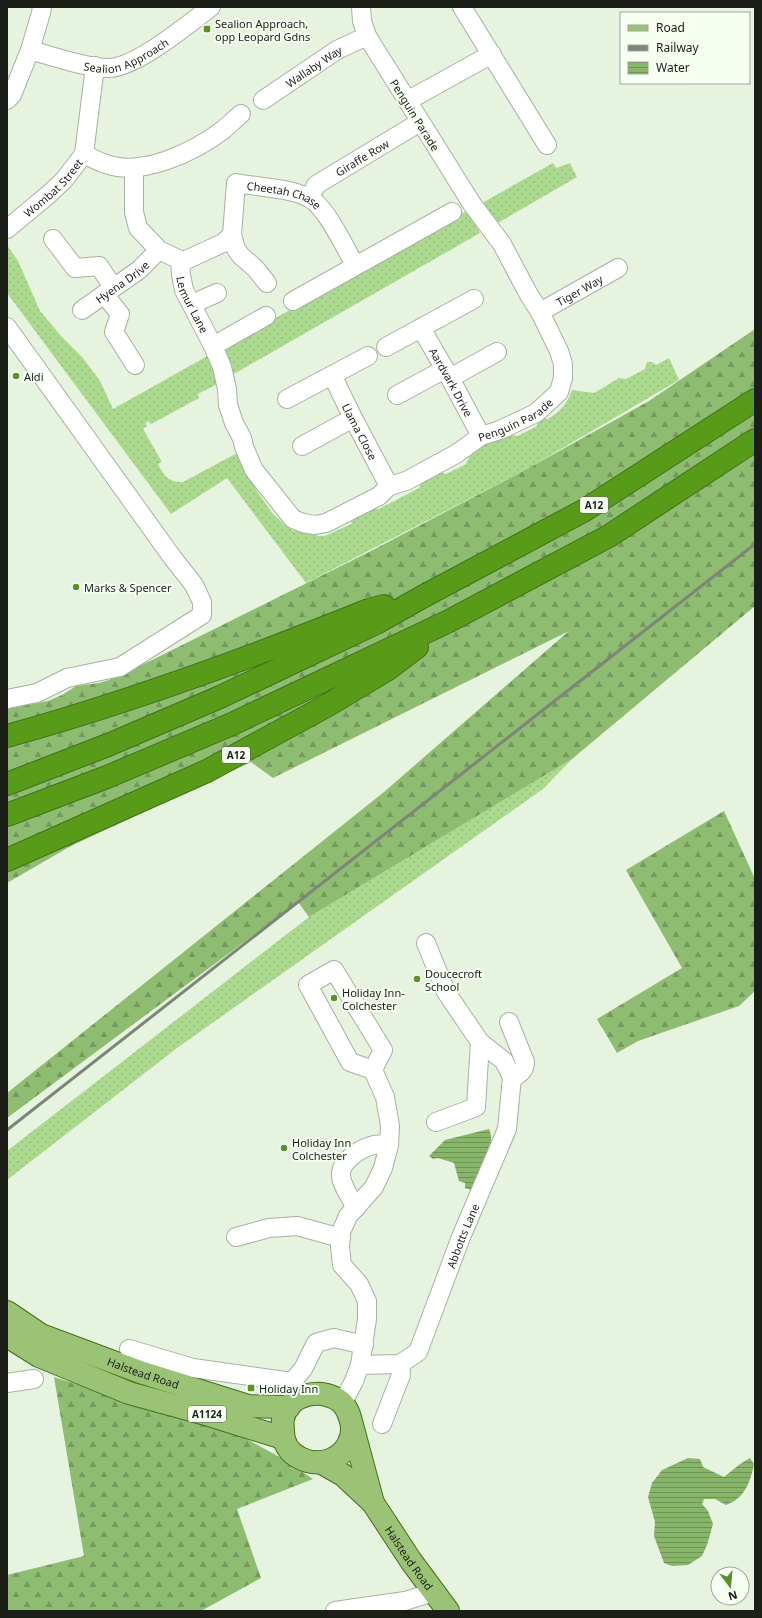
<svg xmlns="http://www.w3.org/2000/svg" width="762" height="1618" font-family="'Noto Sans',sans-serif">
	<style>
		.grass { fill: url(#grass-dots) }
		.forest { fill: url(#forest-firs) }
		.water { fill: url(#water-rules) }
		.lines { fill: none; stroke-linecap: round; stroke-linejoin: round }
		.minor-casing { stroke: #a6b2a0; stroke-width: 20 }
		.major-casing { stroke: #437019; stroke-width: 24 }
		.highway-casing { stroke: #437019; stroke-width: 24 }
		.minor { stroke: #fff; stroke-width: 18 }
		.major { stroke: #9bc375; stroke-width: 22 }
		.highway { stroke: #589b19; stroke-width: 22 }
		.rail { stroke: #7d8678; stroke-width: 3 }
		.poi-dot { fill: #59912d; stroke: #f7fef2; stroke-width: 1.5 }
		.labels { text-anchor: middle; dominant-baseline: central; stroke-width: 4; stroke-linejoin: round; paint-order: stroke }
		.shield { fill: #f7fef2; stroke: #5d6259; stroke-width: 1 }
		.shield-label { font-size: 10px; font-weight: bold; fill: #1b1f18 }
		.poi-label { font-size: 11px; fill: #1b1f18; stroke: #f7fef2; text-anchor: start }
		.street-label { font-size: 11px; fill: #1b1f18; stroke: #f7fef2 }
	</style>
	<defs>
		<pattern id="grass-dots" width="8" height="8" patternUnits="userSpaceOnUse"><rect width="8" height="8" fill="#abda8e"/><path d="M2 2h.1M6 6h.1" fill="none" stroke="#93bb7a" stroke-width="1.8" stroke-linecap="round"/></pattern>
		<pattern id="forest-firs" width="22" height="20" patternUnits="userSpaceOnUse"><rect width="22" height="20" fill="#8ebd71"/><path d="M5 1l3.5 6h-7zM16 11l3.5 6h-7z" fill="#73995c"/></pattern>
		<pattern id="water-rules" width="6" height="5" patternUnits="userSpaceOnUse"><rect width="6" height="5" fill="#87b66a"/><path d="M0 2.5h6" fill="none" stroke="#6e9356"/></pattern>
	</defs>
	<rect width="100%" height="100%" fill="#e6f3df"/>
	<path class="grass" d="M553,163L556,168L570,163L577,177L496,224L482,203Z
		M467,211L480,233L232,375L222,348Z
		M7,245L18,261L40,311L62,337L83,358L100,381L113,409L211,354L221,382L198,394L199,398L155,422L151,424L149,421L145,423L147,426L143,429L162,462L158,464C164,476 169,483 183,482L239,452L254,481L255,488L272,513L287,527L294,531C303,528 311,529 318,536H325L351,524L353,517L371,507L379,509L419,488L422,481L440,472L446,474L466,464C472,446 500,431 518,436L537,426L538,420L542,418L548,419C561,411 567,404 572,390L594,393L619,378L626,379L645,369L647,362H652L656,365L669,358L679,380L527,469L306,583L227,478L171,514L7,293Z
		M572,759L543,789L177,1048L7,1180V1151L309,917Z"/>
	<path class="forest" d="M755,329V606L572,759L309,917L298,902L7,1118V1093L384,792L569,631L273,778L251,762L71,846L7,883V709L48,701L62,695L76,686L99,683L109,680L150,661L369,552L527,469L649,401Z
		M724,811L755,879V991L739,1006L638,1041L617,1053L597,1019L682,968L626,870Z
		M54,1377L243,1437L283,1459L292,1468L301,1471L313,1479L237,1509L261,1578L201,1611H7V1575L84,1556Z"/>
	<path class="water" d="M489,1129C497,1144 480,1176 474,1191L465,1188V1183L459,1181L454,1163L438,1158L433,1159L429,1156L445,1140Z
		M688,1458L700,1459L703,1467L724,1477L740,1464L750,1458L754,1464C750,1483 745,1498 726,1505L715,1499H704L702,1504L708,1511L713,1524L707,1545L702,1556L688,1565L672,1566L664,1563L654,1536L655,1522L648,1497L652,1483L662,1470Z"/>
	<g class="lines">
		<defs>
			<g id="minor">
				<path d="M462,7L547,145"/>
				<path id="s1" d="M30,50C52,56 86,68 107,68C135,69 188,24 211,7"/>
				<path d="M7,100L12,95L30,50L41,13L42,7"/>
				<path id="s2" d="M263,100L337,50L367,36"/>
				<path d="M407,101L492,54"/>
				<path d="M84,154C91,157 98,162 106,164C142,177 194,152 223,130C229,125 235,119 241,114"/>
				<path id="s3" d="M134,168V212L138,228L159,250L180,260H186L223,243L232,235L236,183C257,187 291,188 309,198C326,206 345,248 355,265"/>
				<path id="s4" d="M310,198L316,185L420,122"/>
				<path id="s5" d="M7,229L48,195L64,180L84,154L95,66"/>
				<path d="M232,235L236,249L241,256L255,268L267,283"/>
				<path d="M53,239L75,268L99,266L113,287"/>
				<path id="s6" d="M180,260L181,275L184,290L213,346L222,367L227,389L228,405L234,423L242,438L244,447L254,470L293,519L303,523L315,525L326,523L379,496L389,486L406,481L456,454L481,436L500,430L536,413L559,392L563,378V364L559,351L540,312L529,295L502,244L472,204L367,36L362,21L361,7"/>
				<path d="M104,294L120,314L114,332L135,365"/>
				<path d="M293,301L452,212"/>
				<path d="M192,304L217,293"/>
				<path id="s7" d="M82,310L139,270L159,250"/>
				<path id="s8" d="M540,312L618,268"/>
				<path d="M7,327L172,557L194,585L202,602V615L120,667L67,678L37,693L7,699"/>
				<path id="s9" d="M421,328L450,378L481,436"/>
				<path d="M213,346L266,316"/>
				<path d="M386,347L474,299"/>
				<path id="s10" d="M332,375L353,418L389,486"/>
				<path d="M450,378L497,352"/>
				<path d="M397,395L445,369"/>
				<path d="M287,399L368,356"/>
				<path d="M302,446L353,418"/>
				<path d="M426,943L446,992L480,1042L476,1107L436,1122"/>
				<path d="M509,1022L525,1062C525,1071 519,1074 512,1079"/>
				<path d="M356,1208C351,1198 343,1188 341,1177C339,1162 360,1148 374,1145C379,1144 384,1145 389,1145"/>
				<path d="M236,1237L269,1228L297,1226L341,1238"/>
				<path d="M129,1349L193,1368L292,1382L303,1369L316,1343L334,1338L364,1345"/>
				<path id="s11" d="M360,1365L400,1364L418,1352L461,1237L507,1129L512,1077L504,1061L480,1042"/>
				<path d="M7,1383L34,1379"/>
				<path d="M342,1404L354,1381L360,1365L367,1319V1301L359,1284L342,1265L340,1247L341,1232L348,1216L374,1187L383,1168L389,1145L390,1126L385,1097L373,1070L350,1062L308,985L334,970L383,1050L373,1070"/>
				<path d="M382,1424L401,1375L400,1364"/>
				<path d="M335,1611L405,1601L434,1592"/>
			</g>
			<g id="major">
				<path id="s12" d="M7,1312L41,1335L140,1372L248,1406L289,1407"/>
				<path d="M7,1336L39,1356L129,1393L209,1415L283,1438"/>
				<path d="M352,1425C352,1429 352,1433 351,1437C345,1460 319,1468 300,1458C289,1453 283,1443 283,1431C283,1427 282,1423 283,1419C288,1393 324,1386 342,1403C348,1409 350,1417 352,1425L373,1503"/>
				<path id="s13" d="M322,1463L343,1475L373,1503L411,1561L448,1611"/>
			</g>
			<path id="highway" d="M7,736C130,702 250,658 369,610L384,606
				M7,784L108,745L220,697L376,623L424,596L585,510L755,400
				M7,815L107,777L232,724L449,621L609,536L755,440
				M7,860L207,771L328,705L388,669L417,647"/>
		</defs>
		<use href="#minor" class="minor-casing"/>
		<use href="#major" class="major-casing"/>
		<use href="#highway" class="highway-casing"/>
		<use href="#minor" class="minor"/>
		<use href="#major" class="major"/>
		<use href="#highway" class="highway"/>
		<path class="rail" d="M7,1130L755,544"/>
	</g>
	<g class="poi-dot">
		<rect x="203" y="25" width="8" height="8" rx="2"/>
		<circle cx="16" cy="376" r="4"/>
		<circle cx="76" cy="587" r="4"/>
		<circle cx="417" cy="979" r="4"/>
		<circle cx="334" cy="998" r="4"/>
		<circle cx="284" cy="1148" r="4"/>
		<rect x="247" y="1384" width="8" height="8" rx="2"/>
	</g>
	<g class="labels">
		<g class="shield">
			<rect x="580" y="497" width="28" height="16" rx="3"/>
			<rect x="222" y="747" width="28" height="16" rx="3"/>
			<rect x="188" y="1406" width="38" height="16" rx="3"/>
		</g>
		<g class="shield-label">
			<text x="594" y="505">A12</text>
			<text x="236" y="755">A12</text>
			<text x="207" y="1414">A1124</text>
		</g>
		<g class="poi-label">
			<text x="215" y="23">Sealion Approach,<tspan x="215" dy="13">opp Leopard Gdns</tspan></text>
			<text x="24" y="376">Aldi</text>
			<text x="84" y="587">Marks &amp; Spencer</text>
			<text x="425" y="973">Doucecroft<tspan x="425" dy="13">School</tspan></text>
			<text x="342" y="992">Holiday Inn-<tspan x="342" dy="13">Colchester</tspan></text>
			<text x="292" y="1142">Holiday Inn<tspan x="292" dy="13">Colchester</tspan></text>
			<text x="259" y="1388">Holiday Inn</text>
		</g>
		<g class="street-label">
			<text stroke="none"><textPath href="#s1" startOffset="101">Sealion Approach</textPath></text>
			<text stroke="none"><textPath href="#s2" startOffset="61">Wallaby Way</textPath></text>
			<text transform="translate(415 115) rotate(58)">Penguin Parade</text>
			<text stroke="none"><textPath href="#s4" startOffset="68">Giraffe Row</textPath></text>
			<text stroke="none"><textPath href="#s5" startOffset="62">Wombat Street</textPath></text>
			<text stroke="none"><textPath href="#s3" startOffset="275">Cheetah Chase</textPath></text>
			<text stroke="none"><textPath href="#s7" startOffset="49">Hyena Drive</textPath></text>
			<text stroke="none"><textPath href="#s8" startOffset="45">Tiger Way</textPath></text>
			<text stroke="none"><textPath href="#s6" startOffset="47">Lemur Lane</textPath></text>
			<text stroke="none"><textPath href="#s9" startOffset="62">Aardvark Drive</textPath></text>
			<text stroke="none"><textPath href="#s6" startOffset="539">Penguin Parade</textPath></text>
			<text stroke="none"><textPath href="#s10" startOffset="63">Llama Close</textPath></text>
			<text stroke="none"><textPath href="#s11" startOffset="186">Abbotts Lane</textPath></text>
			<text stroke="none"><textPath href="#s12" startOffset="150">Halstead Road</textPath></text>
			<text stroke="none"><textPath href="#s13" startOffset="131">Halstead Road</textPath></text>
		</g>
	</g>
	<rect width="762" height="1618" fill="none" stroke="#1b1f18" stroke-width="16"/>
	<rect x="620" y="12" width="130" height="72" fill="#f7fef2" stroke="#9fa59b"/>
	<rect x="628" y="25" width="20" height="6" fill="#9bc375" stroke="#9fa59b"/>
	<text x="656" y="32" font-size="12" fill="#1b1f18">Road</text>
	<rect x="628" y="45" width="20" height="6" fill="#7d8678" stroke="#9fa59b"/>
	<text x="656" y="52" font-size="12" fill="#1b1f18">Railway</text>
	<rect x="628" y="62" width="20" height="12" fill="url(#water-rules)" stroke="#9fa59b"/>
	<text x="656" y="72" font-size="12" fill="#1b1f18">Water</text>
	<g transform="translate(730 1586) rotate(164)"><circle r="19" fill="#f7fef2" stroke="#9fa59b"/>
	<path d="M0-3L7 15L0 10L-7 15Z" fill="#59912d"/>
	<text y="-6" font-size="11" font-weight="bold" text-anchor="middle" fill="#1b1f18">N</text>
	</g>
</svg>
